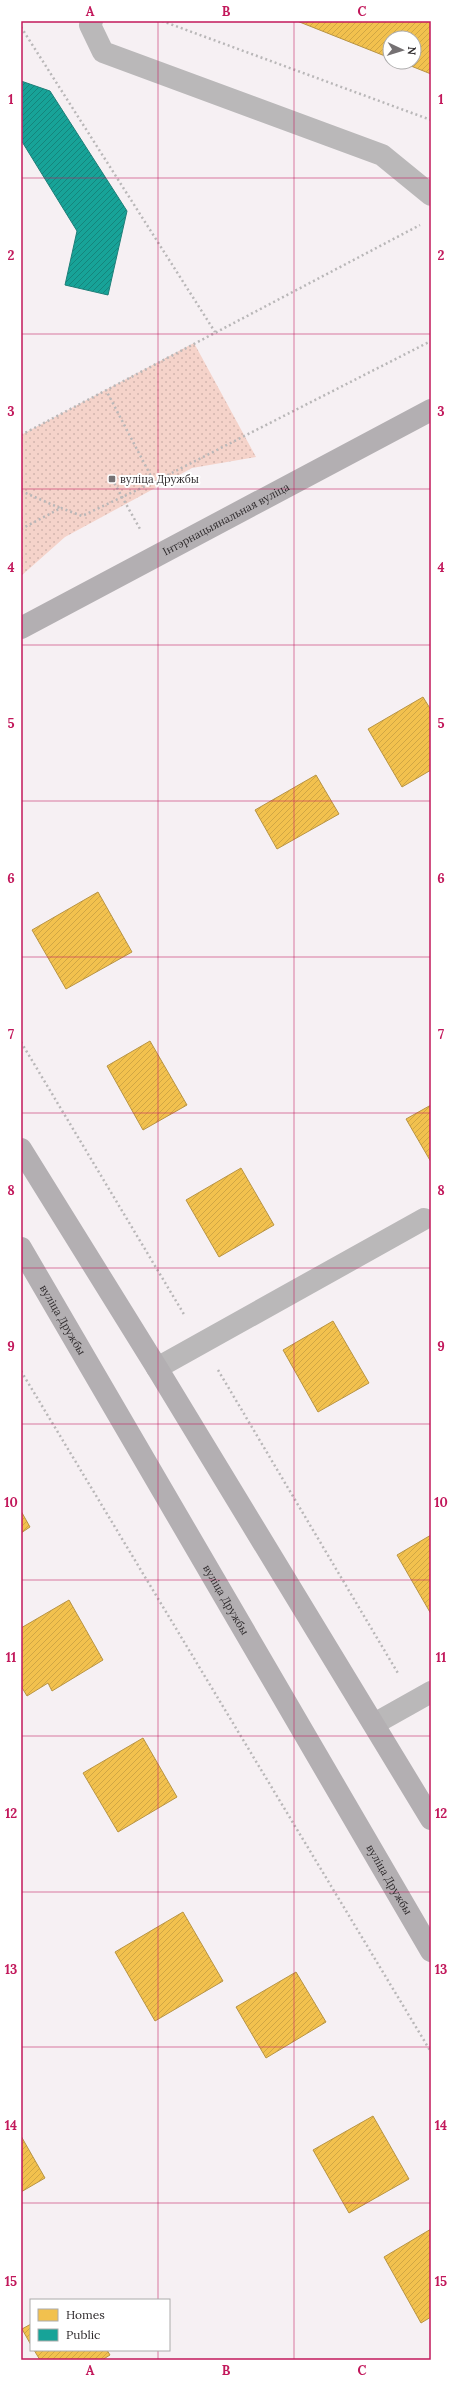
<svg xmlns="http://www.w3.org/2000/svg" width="452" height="2381" font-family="Lora,serif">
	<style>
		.grass { fill: url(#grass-dots) }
		.homes { fill: url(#homes-hatch); stroke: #b89444 }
		.public { fill: url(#public-hatch); stroke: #1e7f78 }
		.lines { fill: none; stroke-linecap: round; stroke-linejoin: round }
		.path { stroke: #b9b7b8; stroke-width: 2.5; stroke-dasharray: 2 3; stroke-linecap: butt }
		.minor { stroke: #bab8b9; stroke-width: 22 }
		.major { stroke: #b3afb2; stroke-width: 22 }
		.grid { fill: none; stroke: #c2185b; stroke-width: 1; stroke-opacity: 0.55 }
		.poi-dot { fill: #757173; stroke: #fff; stroke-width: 1.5 }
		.labels { text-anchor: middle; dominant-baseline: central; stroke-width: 4; stroke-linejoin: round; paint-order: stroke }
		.poi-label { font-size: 11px; fill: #302c2e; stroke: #fff; text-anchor: start }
		.street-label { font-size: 11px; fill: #302c2e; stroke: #fff }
		.neatline { fill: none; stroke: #c2185b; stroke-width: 1.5 }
		.grid-label { font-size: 13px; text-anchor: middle; font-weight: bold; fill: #c2185b }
	</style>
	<defs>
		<pattern id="grass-dots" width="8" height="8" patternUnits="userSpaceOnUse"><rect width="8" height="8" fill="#f5d3ca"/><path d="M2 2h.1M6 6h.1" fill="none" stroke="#d2b5ae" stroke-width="1.8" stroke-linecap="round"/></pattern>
		<pattern id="homes-hatch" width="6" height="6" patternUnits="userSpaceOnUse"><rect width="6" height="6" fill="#f2c14e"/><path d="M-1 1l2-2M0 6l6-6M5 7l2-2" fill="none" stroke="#d0a644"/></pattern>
		<pattern id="public-hatch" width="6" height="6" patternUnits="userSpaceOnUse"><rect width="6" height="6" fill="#17a398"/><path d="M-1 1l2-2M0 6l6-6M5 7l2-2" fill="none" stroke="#15857c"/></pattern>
	</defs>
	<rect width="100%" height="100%" fill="#f6f0f3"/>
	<path class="grass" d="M194,343L256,457L192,468L65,537L21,576V435Z"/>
	<path class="homes" d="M297,21H431V74L401,62H414V38H390V58Z
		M423,697L431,710V770L402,787L368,729Z
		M316,775L339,814L277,849L255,810Z
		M98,892L132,952L66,989L32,930Z
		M150,1041L187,1105L143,1130L107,1066Z
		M431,1105V1162L406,1119Z
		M241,1168L274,1225L219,1257L186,1200Z
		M333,1321L369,1383L318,1412L283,1350Z
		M21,1511L30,1527L21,1533Z
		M431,1535V1614L397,1555Z
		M69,1600L103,1660L52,1691L48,1683L27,1696L21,1686V1628Z
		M143,1738L177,1797L118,1832L83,1773Z
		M183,1912L223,1981L155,2021L115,1952Z
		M296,1972L326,2022L266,2058L236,2007Z
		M373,2116L409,2179L349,2213L313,2150Z
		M21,2136L45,2178L21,2192Z
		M431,2229V2317L421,2323L384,2257Z
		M31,2324V2345L22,2329Z
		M34,2350H107L110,2355L102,2360H40Z"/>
	<path class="public" d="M21,81L50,91L127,211L108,295L65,285L77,231L21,140Z"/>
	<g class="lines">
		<path class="path" d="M162,21L431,120
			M21,27L215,332
			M21,435L420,225
			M112,479L140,529
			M154,482L431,341
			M21,491L60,508
			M21,529L61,508L82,516L154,482L106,390
			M21,1042L185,1316
			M218,1370L399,1675
			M21,1371L431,2052"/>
		<path class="minor" d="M92,21L90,25L103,52L382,155L431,195
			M157,1368L424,1219
			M374,1724L431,1692"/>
		<g class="major">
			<path id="s1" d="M21,628L431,410"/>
			<path d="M21,1149L157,1368L431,1819"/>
			<path id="s2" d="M21,1248L431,1951"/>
		</g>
	</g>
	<path class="grid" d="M158,21V2300M294,21V2360M21,178H431M21,334H431M21,489H431M21,645H431M21,801H431M21,957H431M21,1113H431M21,1268H431M21,1424H431M21,1580H431M21,1736H431M21,1892H431M21,2047H431M21,2203H431M158,2350V2360"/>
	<rect class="poi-dot" x="108" y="475" width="8" height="8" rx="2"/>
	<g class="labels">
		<g class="poi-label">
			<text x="120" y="479">вуліца Дружбы</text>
		</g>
		<g class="street-label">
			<text stroke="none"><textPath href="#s1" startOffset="232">Інтэрнацыянальная вуліца</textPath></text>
			<text stroke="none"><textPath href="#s2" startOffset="83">вуліца Дружбы</textPath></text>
			<text stroke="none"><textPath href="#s2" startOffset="407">вуліца Дружбы</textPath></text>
			<text stroke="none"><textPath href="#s2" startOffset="731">вуліца Дружбы</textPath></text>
		</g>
	</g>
	<rect width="452" height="2381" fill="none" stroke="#ffffff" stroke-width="44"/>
	<rect x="30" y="2299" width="140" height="52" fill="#ffffff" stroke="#acabab"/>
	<rect x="38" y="2309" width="20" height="12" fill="#f2c14e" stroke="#acabab"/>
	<text x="66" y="2319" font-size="12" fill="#302c2e">Homes</text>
	<rect x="38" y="2329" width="20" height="12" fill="#17a398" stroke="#acabab"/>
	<text x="66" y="2339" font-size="12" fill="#302c2e">Public</text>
	<g transform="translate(402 50) rotate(94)"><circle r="19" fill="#ffffff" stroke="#acabab"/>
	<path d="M0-3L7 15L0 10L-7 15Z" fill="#757173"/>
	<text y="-6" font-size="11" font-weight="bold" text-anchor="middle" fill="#302c2e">N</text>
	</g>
	<rect x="22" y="22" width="408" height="2337" class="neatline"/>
	<g class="grid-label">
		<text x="90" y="16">A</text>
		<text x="226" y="16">B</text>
		<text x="362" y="16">C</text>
		<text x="11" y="104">1</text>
		<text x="441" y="104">1</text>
		<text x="11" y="260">2</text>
		<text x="441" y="260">2</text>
		<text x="11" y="416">3</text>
		<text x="441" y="416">3</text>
		<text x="11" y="572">4</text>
		<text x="441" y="572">4</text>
		<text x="11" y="728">5</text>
		<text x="441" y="728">5</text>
		<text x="11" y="883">6</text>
		<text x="441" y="883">6</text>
		<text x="11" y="1039">7</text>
		<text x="441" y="1039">7</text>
		<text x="11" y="1195">8</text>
		<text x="441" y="1195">8</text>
		<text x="11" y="1351">9</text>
		<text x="441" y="1351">9</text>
		<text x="11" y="1507">10</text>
		<text x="441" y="1507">10</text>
		<text x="11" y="1662">11</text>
		<text x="441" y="1662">11</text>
		<text x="11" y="1818">12</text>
		<text x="441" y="1818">12</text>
		<text x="11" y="1974">13</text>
		<text x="441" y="1974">13</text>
		<text x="11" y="2130">14</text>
		<text x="441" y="2130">14</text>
		<text x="11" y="2286">15</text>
		<text x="441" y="2286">15</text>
		<text x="90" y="2375">A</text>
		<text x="226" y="2375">B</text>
		<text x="362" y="2375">C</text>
	</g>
</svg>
